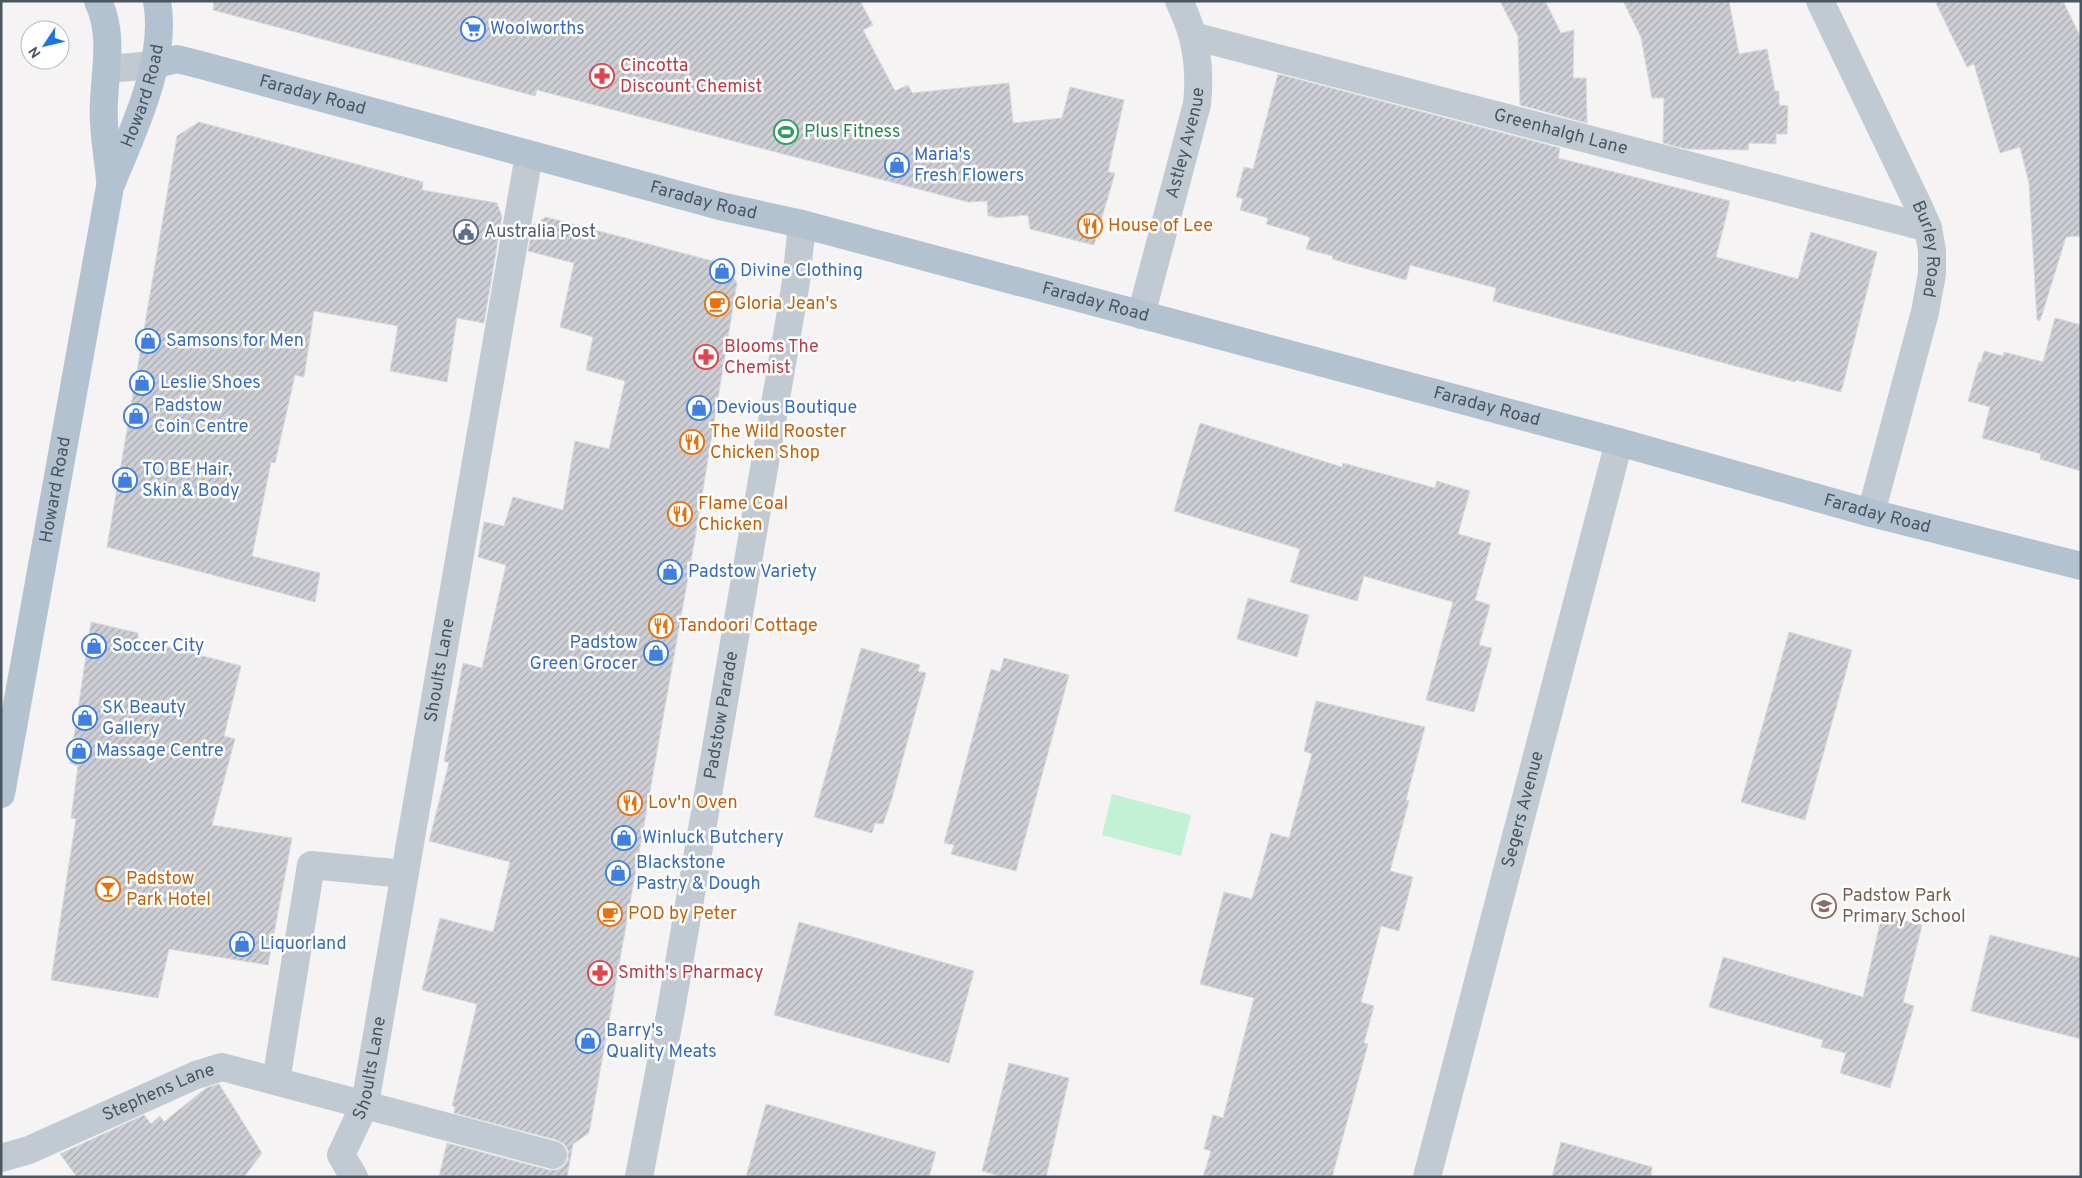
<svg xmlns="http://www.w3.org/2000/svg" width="2082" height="1178" font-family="Overpass,sans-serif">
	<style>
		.pitch { fill: #c3f1d5 }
		.building { fill: url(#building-hatch); stroke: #d7d9de }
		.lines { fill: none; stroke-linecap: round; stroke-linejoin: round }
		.minor { stroke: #c1cad2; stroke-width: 28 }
		.major { stroke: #b3c2d1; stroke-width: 28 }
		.labels { text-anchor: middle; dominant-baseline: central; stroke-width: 5; stroke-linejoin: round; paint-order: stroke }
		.shop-label { font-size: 18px; fill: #366cbe; stroke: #fff; text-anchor: start }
		.health-label { font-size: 18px; fill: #be3a42; stroke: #fff; text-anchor: start }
		.street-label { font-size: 18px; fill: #4a5661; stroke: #fff }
		.leisure-label { font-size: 18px; fill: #27864d; stroke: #fff; text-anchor: start }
		.food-label { font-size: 18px; fill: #c56008; stroke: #fff; text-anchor: start }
		.service-label { font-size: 18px; fill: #4e5e75; stroke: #fff; text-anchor: start }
		.education-label { font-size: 18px; fill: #785e54; stroke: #fff; text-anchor: start }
	</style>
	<defs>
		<pattern id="building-hatch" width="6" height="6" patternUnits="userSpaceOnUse" patternTransform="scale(1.25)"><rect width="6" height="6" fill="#cdcfd5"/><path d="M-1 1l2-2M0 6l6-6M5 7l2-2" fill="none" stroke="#a8abb0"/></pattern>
	</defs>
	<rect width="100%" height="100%" fill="#f5f3f3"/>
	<path class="pitch" d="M1112,794L1191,815L1181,856L1102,835Z"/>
	<path class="building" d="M214,1H860L873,25L863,30L895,91L908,85L912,93L1009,83L1013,123L1062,118L1070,87L1124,100L1108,172L1115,173L1094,245L1030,229L1028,215L994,218V216H988L987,201L968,202L537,90L535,96L213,10Z
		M1500,1H1545L1561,33L1574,30L1573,78H1586L1587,123L1520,105L1518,36Z
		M1623,1H1729L1739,54L1767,49L1775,91H1779V105L1788,106L1787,134H1776V144L1749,143L1748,150L1686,149L1663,143L1664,98H1652L1641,37Z
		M1935,1H2063L2081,38V236L2066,237L2040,321L2037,320L2029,183L2020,147L2000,153L1974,64L1967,67Z
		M1278,74L1560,148L1558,158L1730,201L1716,257L1798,279L1811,232L1877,252L1841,392L1796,380L1795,382L1493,301L1496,288L1410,265L1406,280L1332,259L1333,256L1306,249L1310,238L1307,236L1266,224L1268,218L1240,210L1243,199L1236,197L1244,167L1253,169Z
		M199,122L423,182L422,190L497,203L502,217L484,323L457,318L447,382L390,371L398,326L314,311L304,377L295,375L275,463L271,462L252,556L320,573L315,602L107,547L177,136Z
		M546,217L724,264L737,283L694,544L589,1133L573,1144L567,1177H439L447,1143L549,1170H557L564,1166L568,1159V1150L564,1144L557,1140L454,1113L455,1107L452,1106L477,1004L422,990L440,918L493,932L510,862L429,841L449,763L444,761L463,663L482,668L506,565L478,557L484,522L504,526L513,497L563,510L575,441L609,449L625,381L586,370L593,337L560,327L574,263L528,251L533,225Z
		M2055,318L2081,325V471L2040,459L2041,454L1982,438L1990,407L1968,401L1979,362H1981L1984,351L2003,356L2004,352L2043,362Z
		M1200,423L1342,467L1343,463L1435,488L1437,481L1470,491L1458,534L1491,543L1475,600L1490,605L1479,645L1492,648L1474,712L1426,700L1453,602L1364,576L1357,601L1290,582L1300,549L1174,511Z
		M1248,598L1309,615L1297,657L1237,639Z
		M91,622L138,633V639L241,666L224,736L235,739L212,825L292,838L268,965L169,949L158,998L51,980L76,819L71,818L78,766L70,763Z
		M1789,632L1852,650L1805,820L1741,802Z
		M861,648L920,665L918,671L926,673L892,798L883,824L875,823L872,833L814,817Z
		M1004,658L1069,675L1016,871L951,854L954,845L944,843L991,669L1000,672Z
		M1316,701L1425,727L1406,800L1409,801L1390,871L1413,877L1399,931L1381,926L1361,1002L1374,1006L1364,1043L1368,1044L1332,1177H1203L1211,1151L1204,1149L1213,1115L1223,1118L1254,998L1200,984L1224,892L1252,899L1271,833L1289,838L1312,754L1304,751Z
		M1882,915L1922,925L1903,1002L1914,1006L1890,1088L1840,1073L1846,1053L1821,1047L1823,1040L1709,1007L1723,957L1863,997Z
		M799,922L974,971L949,1063L774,1015Z
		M1990,935L2081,958V1039L1971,1011Z
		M1009,1063L1069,1078L1046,1177H1003L982,1171Z
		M219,1084L262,1153L244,1177H77L60,1154L144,1115L151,1124L160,1116L164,1122L206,1088Z
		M766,1104L936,1152L929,1177H746Z
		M1561,1142L1652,1167L1651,1177H1552Z"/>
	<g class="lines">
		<g class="minor">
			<path id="s1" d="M1820,1L1917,203L1928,228L1932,250V274L1925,312L1871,513"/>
			<path id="s2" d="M1193,36L1928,228"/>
			<path d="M107,69L154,65"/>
			<path id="s3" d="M1141,315L1197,104C1201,67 1196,35 1179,1"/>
			<path d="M276,1081L311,865L404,874"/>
			<path id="s4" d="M1,1158L29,1150L196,1075L222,1067L553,1155"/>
			<path id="s5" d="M354,1177L341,1155L365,1104L529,155"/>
			<path id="s6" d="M639,1177L671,1010L796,282L802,224"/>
			<path id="s7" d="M1427,1177L1619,442"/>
		</g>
		<g class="major">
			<path d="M98,1C114,35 105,68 104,103C102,128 108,155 110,180"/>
			<path id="s8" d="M154,65L177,59L201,65L720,206L802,224L1619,442L1871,513L2081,566"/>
			<path id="s9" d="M1,794L110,187C132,132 168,61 157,1"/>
		</g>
	</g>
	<defs>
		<symbol id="supermarket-ring" viewBox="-11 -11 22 22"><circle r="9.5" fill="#fff" stroke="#3f7fe0" stroke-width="1.5"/><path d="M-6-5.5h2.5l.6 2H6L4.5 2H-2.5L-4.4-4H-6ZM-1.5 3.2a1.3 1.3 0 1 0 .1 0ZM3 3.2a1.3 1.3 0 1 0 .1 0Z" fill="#3f7fe0"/></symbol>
		<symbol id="pharmacy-ring" viewBox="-11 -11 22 22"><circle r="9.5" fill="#fff" stroke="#e0444e" stroke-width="1.5"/><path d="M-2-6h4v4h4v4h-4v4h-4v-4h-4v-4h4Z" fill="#e0444e"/></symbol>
		<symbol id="stadium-ring" viewBox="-11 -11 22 22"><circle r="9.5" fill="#fff" stroke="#2e9e5b" stroke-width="1.5"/><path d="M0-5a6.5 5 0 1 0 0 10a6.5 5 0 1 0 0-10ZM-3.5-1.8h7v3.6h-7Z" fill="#2e9e5b"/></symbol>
		<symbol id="shop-ring" viewBox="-11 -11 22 22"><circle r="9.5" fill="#fff" stroke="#3f7fe0" stroke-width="1.5"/><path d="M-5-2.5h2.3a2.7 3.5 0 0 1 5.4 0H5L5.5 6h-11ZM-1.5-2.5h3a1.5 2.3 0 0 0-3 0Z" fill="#3f7fe0"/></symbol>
		<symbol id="restaurant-ring" viewBox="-11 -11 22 22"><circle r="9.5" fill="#fff" stroke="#e8710a" stroke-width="1.5"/><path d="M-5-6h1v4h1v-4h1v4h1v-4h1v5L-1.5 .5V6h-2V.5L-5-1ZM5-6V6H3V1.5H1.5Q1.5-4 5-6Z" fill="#e8710a"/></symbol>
		<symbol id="civic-ring" viewBox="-11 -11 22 22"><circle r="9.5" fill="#fff" stroke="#5c6f8a" stroke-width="1.5"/><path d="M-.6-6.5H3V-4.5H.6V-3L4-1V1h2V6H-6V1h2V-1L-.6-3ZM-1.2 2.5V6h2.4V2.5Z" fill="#5c6f8a"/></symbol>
		<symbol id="cafe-ring" viewBox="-11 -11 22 22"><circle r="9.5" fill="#fff" stroke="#e8710a" stroke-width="1.5"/><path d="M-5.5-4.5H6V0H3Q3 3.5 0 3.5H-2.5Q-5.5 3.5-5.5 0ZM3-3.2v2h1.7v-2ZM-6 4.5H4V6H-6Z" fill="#e8710a"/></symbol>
		<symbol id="bar-ring" viewBox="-11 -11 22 22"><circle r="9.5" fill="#fff" stroke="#e8710a" stroke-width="1.5"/><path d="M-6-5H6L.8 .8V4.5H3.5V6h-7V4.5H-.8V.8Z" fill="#e8710a"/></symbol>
		<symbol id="school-ring" viewBox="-11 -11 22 22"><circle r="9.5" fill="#fff" stroke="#8d6e63" stroke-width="1.5"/><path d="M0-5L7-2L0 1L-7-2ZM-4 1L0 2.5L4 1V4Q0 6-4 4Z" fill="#8d6e63"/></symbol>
	</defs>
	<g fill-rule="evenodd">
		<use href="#supermarket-ring" x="459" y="15" width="28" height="28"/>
		<use href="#pharmacy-ring" x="588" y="62" width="28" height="28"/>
		<use href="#stadium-ring" x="772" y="118" width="28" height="28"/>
		<use href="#shop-ring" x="883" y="151" width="28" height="28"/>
		<use href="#restaurant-ring" x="1076" y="212" width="28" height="28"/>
		<use href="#civic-ring" x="452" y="218" width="28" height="28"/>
		<use href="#shop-ring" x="708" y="257" width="28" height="28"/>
		<use href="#cafe-ring" x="703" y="290" width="28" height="28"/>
		<use href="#shop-ring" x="134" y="327" width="28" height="28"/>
		<use href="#pharmacy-ring" x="692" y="343" width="28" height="28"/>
		<use href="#shop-ring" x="128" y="369" width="28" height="28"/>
		<use href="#shop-ring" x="685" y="394" width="28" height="28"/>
		<use href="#shop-ring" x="122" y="402" width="28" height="28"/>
		<use href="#restaurant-ring" x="678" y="428" width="28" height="28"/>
		<use href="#shop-ring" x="111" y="466" width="28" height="28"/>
		<use href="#restaurant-ring" x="666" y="500" width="28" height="28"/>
		<use href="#shop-ring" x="656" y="558" width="28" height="28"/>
		<use href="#restaurant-ring" x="647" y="612" width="28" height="28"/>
		<use href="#shop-ring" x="80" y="632" width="28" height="28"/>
		<use href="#shop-ring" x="642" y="639" width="28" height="28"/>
		<use href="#shop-ring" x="71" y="704" width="28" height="28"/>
		<use href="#shop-ring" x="65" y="737" width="28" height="28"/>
		<use href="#restaurant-ring" x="616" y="789" width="28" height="28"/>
		<use href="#shop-ring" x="610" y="824" width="28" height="28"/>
		<use href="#shop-ring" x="604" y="859" width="28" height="28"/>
		<use href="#bar-ring" x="94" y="875" width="28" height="28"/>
		<use href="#school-ring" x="1810" y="892" width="28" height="28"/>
		<use href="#cafe-ring" x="596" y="900" width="28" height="28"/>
		<use href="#shop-ring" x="228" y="930" width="28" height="28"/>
		<use href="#pharmacy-ring" x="586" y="959" width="28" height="28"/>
		<use href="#shop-ring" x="574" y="1027" width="28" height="28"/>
	</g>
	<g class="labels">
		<g class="shop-label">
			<text x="490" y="29">Woolworths</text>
			<text x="914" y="155">Maria's<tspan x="914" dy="21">Fresh Flowers</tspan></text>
			<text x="740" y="271">Divine Clothing</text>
			<text x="166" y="341">Samsons for Men</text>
			<text x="160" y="383">Leslie Shoes</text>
			<text x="154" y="406">Padstow<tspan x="154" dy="21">Coin Centre</tspan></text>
			<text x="716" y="408">Devious Boutique</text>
			<text x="142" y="470">TO BE Hair,<tspan x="142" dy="21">Skin &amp; Body</tspan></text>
			<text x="688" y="572">Padstow Variety</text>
			<text x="638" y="643" text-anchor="end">Padstow<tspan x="638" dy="21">Green Grocer</tspan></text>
			<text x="112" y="646">Soccer City</text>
			<text x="102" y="708">SK Beauty<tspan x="102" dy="21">Gallery</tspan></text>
			<text x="96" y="751">Massage Centre</text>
			<text x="642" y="838">Winluck Butchery</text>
			<text x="636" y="863">Blackstone<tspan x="636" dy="21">Pastry &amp; Dough</tspan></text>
			<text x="260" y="944">Liquorland</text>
			<text x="606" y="1031">Barry's<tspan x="606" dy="21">Quality Meats</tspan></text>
		</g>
		<g class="health-label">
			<text x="620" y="66">Cincotta<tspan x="620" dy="21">Discount Chemist</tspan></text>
			<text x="724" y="347">Blooms The<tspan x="724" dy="21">Chemist</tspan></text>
			<text x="618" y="973">Smith's Pharmacy</text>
		</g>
		<g class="street-label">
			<text stroke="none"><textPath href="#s9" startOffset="714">Howard Road</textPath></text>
			<text stroke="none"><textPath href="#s8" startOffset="164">Faraday Road</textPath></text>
			<text stroke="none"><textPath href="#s2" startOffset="380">Greenhalgh Lane</textPath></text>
			<text stroke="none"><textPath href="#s3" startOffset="178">Astley Avenue</textPath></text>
			<text stroke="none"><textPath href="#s8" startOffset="569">Faraday Road</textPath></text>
			<text stroke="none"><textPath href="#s1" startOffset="272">Burley Road</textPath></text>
			<text stroke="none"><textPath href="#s8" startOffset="974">Faraday Road</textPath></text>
			<text stroke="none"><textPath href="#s8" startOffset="1379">Faraday Road</textPath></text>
			<text stroke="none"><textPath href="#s9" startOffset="309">Howard Road</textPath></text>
			<text stroke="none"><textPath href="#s8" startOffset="1784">Faraday Road</textPath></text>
			<text stroke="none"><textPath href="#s5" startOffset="522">Shoults Lane</textPath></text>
			<text stroke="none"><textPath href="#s6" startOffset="469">Padstow Parade</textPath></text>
			<text stroke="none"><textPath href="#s7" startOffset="380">Segers Avenue</textPath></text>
			<text stroke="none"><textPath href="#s5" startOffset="118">Shoults Lane</textPath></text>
			<text stroke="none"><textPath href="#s4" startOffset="171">Stephens Lane</textPath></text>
		</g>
		<g class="leisure-label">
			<text x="804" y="132">Plus Fitness</text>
		</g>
		<g class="food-label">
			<text x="1108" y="226">House of Lee</text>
			<text x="734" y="304">Gloria Jean's</text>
			<text x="710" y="432">The Wild Rooster<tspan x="710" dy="21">Chicken Shop</tspan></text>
			<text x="698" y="504">Flame Coal<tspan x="698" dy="21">Chicken</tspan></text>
			<text x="678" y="626">Tandoori Cottage</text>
			<text x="648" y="803">Lov'n Oven</text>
			<text x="126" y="879">Padstow<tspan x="126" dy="21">Park Hotel</tspan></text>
			<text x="628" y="914">POD by Peter</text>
		</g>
		<g class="service-label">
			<text x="484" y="232">Australia Post</text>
		</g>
		<g class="education-label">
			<text x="1842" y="896">Padstow Park<tspan x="1842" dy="21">Primary School</tspan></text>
		</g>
	</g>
	<rect width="2082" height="1178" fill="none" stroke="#4a5661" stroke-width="5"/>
	<g transform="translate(45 45) rotate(235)"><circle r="24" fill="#ffffff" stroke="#b7bbc0"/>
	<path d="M0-4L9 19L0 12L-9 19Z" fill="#1a73e8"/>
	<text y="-8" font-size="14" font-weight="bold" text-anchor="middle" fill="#4a5661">N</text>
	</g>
</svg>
